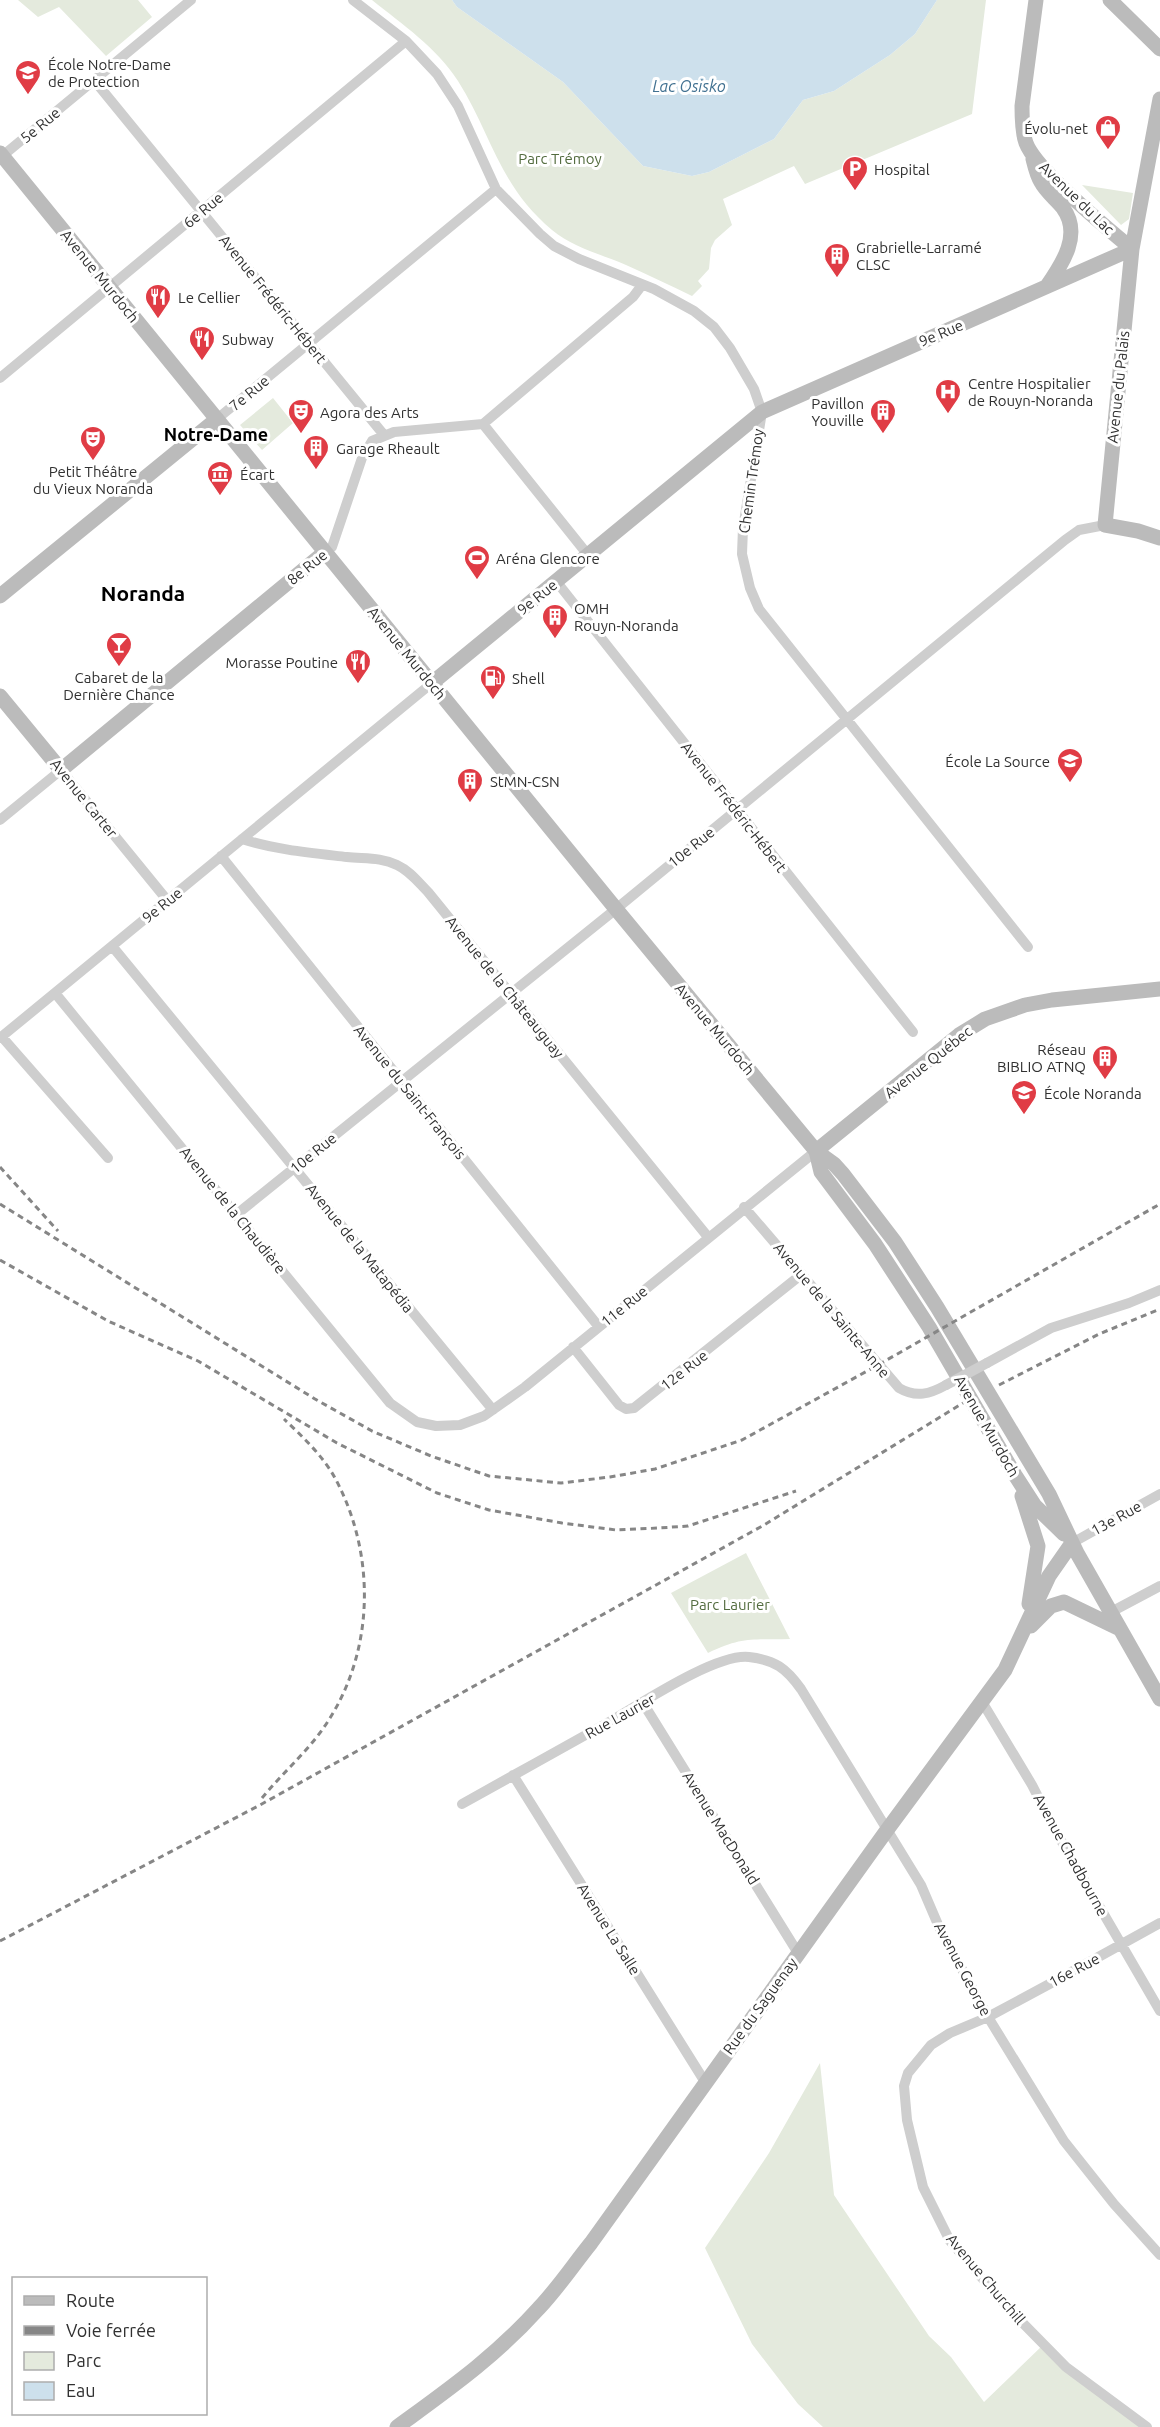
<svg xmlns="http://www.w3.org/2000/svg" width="1160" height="2427" font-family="Ubuntu,sans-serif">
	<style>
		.green { fill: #e4eadd }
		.water { fill: #cde0ec }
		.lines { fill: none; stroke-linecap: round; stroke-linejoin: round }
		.street { stroke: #cecece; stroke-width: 10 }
		.secondary { stroke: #bbb; stroke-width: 15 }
		.rail { stroke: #868686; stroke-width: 3; stroke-dasharray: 6 4.5; stroke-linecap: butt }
		.street-bridge { stroke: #cecece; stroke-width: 10 }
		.labels { text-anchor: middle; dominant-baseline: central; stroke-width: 6; stroke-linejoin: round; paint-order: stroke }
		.poi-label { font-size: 15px; fill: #313131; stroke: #fff; text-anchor: start }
		.street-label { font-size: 15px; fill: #313131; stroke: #fff }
		.park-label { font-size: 15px; fill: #536c3f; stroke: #fff }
		.water-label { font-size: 16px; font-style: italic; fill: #417191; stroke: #fff }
		.quarter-label { font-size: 18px; font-weight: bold; fill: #000; stroke: #fff }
		.district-label { font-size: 21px; font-weight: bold; fill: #000; stroke: #fff }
	</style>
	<rect width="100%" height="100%" fill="#fff"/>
	<path class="green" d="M18,0H138L152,17L106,56L59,7L38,17Z
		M372,0H452L457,7L563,82L643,166L692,176L709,172L774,139L803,100L834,91L890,55L915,34L937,0H986L972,114L805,184L794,166L723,199L732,225L715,240L711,248L709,269L698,281L702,286L692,296C670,285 648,275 626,265C601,254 574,248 552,230C499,186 492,135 458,81C436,47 403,25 372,0Z
		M1082,185L1133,193L1129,219L1121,225Z
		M273,398L293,423L262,450L240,425Z
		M746,1553L790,1639C753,1640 743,1636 708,1653L671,1593Z
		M820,2063L834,2195L929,2336L951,2357L984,2402L1043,2345L1147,2427H823L798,2404L752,2344L705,2248L769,2153Z"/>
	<path class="water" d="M452,0H937L915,34L890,55L834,91L803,100L774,139L709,172L692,176L643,166L563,82L457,7Z"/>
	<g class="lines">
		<path class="street" d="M353,0L406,41L437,74L458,106L496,189L540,234L554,246L579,259L654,289L694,311L714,327L730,348L754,389L762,412L743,528L742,554L750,588L759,609L1028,947
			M94,80L384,435
			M0,158L191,0
			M0,378L406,41
			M217,419L496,189
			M483,424L588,555
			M325,552L332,547L362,458L372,441L394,432L483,424L633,297L642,285
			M556,581L913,1032
			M0,820L61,770L167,900
			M242,839C276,850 312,853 347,857C364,859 381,857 397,865C410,871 418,882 428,892L708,1237
			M221,856L599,1327
			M112,946L493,1410
			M55,993L390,1403L417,1422L436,1426L460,1425L484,1416L525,1387L816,1151
			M2,1037L108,1158
			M0,1038L432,683
			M744,1207L899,1388C916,1398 930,1394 946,1385
			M237,1214L616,909L1065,540L1079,530L1105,525
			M573,1347L619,1405L626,1409L634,1408L802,1274
			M987,1363L1051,1328L1129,1303L1160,1290
			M1072,1543L1160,1494
			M1111,1612L1160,1586
			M981,1700L1032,1785L1055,1830L1160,2011
			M643,1703L798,1953
			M513,1775L705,2082
			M462,1804C511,1777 560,1749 609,1722C639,1705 716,1653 749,1657C775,1660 786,1668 801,1689L921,1885L939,1927L988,2017L1064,2141L1114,2204L1160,2255
			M1147,2427L1066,2367L1009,2309L950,2241L923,2187L907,2120L904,2086L908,2073L931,2045L950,2033L988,2017L1055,1981L1160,1923"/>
		<path class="secondary" d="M1036,0L1022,106C1022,118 1022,132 1026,143C1036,170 1108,229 1132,249
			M1110,0L1160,49
			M1160,99L1132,249L1105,525L1138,531L1160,538
			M0,153L616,909L816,1151L834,1164L843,1174L895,1242L937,1307L1049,1494L1077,1553L1160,1699
			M1033,159C1035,167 1037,176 1041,182C1046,192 1056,199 1063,208C1082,234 1063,263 1047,286
			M0,596L217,419
			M432,683L762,412L1132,249
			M0,696L61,770L325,552
			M816,1151L821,1172L875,1244L929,1327L1015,1475L1035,1506L1064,1534
			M816,1151L959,1035L985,1019L1025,1005L1052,1000L1160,989
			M1022,1496L1038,1546L1029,1604
			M1031,1626L1051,1606L1064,1602L1120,1629
			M397,2427C449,2389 495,2357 539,2308C558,2288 574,2264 591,2243L887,1830L1005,1670L1049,1576L1072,1543"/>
		<path class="rail" d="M0,1167L58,1231
			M0,1204L315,1399L372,1431L431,1456L489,1476L561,1483L610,1477L655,1469L742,1440L878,1365L1160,1204
			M0,1260L108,1321L198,1361L337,1443L437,1493L489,1510L562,1523L616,1530L659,1528L688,1526L796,1491
			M999,1385L1099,1334L1160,1309
			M262,1798C284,1771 312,1748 330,1718C375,1646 375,1552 335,1478C323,1456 302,1436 284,1419
			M0,1941L260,1805L764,1525L963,1403"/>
		<path class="street-bridge" d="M946,1385L987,1363"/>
	</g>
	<defs>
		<symbol id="school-pin" viewBox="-11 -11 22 30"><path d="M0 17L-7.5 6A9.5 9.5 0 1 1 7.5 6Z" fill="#e03c45" stroke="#fff"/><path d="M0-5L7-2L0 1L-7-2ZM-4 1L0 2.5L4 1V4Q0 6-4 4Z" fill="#fff"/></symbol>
		<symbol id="shop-pin" viewBox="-11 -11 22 30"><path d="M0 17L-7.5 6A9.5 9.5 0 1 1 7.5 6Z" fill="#e03c45" stroke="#fff"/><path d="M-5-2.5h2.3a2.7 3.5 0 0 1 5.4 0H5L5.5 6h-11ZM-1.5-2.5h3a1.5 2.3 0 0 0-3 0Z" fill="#fff"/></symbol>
		<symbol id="parking-pin" viewBox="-11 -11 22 30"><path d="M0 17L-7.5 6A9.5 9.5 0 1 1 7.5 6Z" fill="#e03c45" stroke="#fff"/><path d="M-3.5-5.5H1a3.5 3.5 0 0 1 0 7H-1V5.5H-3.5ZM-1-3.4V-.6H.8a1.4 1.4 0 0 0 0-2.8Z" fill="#fff"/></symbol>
		<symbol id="building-pin" viewBox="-11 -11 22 30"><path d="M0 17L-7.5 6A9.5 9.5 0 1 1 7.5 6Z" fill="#e03c45" stroke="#fff"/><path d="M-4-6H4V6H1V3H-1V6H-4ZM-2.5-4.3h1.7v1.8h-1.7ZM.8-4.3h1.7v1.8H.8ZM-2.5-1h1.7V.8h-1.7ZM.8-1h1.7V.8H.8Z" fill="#fff"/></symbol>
		<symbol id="restaurant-pin" viewBox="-11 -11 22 30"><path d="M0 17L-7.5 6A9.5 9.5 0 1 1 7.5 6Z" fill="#e03c45" stroke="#fff"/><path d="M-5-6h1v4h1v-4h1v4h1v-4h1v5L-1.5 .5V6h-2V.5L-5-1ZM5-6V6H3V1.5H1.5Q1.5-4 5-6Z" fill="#fff"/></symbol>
		<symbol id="hospital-pin" viewBox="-11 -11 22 30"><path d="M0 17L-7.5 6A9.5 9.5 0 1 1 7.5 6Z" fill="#e03c45" stroke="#fff"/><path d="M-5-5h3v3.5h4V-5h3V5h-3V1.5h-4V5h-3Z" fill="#fff"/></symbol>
		<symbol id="theatre-pin" viewBox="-11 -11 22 30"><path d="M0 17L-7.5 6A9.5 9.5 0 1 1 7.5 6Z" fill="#e03c45" stroke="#fff"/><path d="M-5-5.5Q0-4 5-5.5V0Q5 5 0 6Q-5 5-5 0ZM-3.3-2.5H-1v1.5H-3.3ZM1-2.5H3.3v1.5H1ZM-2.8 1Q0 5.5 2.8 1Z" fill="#fff"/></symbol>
		<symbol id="museum-pin" viewBox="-11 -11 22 30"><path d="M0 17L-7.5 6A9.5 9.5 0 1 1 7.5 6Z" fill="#e03c45" stroke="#fff"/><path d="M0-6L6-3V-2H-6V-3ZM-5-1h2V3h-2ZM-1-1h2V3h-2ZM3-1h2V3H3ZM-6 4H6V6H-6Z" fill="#fff"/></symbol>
		<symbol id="stadium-pin" viewBox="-11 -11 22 30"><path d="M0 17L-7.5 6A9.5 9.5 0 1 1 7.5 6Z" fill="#e03c45" stroke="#fff"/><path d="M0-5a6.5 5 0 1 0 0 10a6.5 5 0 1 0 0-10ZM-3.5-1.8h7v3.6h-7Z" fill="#fff"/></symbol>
		<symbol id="bar-pin" viewBox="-11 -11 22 30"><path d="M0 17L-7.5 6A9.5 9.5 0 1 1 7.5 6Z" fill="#e03c45" stroke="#fff"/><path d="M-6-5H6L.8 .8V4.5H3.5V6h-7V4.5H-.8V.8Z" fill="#fff"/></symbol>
		<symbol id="fuel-pin" viewBox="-11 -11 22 30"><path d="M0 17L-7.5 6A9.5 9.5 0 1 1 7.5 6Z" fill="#e03c45" stroke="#fff"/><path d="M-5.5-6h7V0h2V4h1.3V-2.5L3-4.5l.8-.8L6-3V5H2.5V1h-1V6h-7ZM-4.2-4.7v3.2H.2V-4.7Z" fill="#fff"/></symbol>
	</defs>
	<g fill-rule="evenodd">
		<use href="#school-pin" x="13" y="58" width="30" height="40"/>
		<use href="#shop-pin" x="1093" y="113" width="30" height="40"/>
		<use href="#parking-pin" x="840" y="154" width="30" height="40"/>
		<use href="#building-pin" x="822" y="241" width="30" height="40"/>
		<use href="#restaurant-pin" x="143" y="282" width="30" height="40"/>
		<use href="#restaurant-pin" x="187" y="324" width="30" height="40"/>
		<use href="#hospital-pin" x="933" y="377" width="30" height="40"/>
		<use href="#theatre-pin" x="286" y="397" width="30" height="40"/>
		<use href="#building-pin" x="868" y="397" width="30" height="40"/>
		<use href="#theatre-pin" x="78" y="424" width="30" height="40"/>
		<use href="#building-pin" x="301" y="433" width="30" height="40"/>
		<use href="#museum-pin" x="205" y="459" width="30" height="40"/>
		<use href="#stadium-pin" x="462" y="543" width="30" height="40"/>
		<use href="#building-pin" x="540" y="602" width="30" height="40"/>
		<use href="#bar-pin" x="104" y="630" width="30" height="40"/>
		<use href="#restaurant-pin" x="343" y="647" width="30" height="40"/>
		<use href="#fuel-pin" x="478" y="663" width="30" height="40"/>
		<use href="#school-pin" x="1055" y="746" width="30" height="40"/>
		<use href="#building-pin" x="455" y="766" width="30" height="40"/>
		<use href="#building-pin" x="1090" y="1043" width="30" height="40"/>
		<use href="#school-pin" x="1009" y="1078" width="30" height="40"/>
	</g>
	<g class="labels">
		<g class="poi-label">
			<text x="48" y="64">École Notre-Dame<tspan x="48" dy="17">de Protection</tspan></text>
			<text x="1088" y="128" text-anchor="end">Évolu-net</text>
			<text x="874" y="169">Hospital</text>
			<text x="856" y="247">Grabrielle-Larramé<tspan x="856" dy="17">CLSC</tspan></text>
			<text x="178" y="297">Le Cellier</text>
			<text x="222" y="339">Subway</text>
			<text x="968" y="383">Centre Hospitalier<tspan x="968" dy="17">de Rouyn-Noranda</tspan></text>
			<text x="864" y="403" text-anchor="end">Pavillon<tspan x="864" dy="17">Youville</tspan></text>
			<text x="320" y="412">Agora des Arts</text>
			<text x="336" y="448">Garage Rheault</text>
			<text x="93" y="471" text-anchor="middle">Petit Théâtre<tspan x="93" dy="17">du Vieux Noranda</tspan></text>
			<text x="240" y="474">Écart</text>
			<text x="496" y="558">Aréna Glencore</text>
			<text x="574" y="608">OMH<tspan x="574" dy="17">Rouyn-Noranda</tspan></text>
			<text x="338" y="662" text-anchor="end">Morasse Poutine</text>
			<text x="119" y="677" text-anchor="middle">Cabaret de la<tspan x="119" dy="17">Dernière Chance</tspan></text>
			<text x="512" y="678">Shell</text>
			<text x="1050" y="761" text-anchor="end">École La Source</text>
			<text x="490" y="781">StMN-CSN</text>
			<text x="1086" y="1049" text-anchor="end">Réseau<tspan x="1086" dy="17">BIBLIO ATNQ</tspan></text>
			<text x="1044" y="1093">École Noranda</text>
		</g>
		<g class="street-label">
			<text transform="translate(40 125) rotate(-40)">5e Rue</text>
			<text transform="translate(1077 198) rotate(44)">Avenue du Lac</text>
			<text transform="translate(203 210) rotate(-40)">6e Rue</text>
			<text transform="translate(100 276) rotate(51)">Avenue Murdoch</text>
			<text transform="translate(273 299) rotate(51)">Avenue Frédéric-Hébert</text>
			<text transform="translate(941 333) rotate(-23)">9e Rue</text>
			<text transform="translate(1118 387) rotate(-84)">Avenue du Palais</text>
			<text transform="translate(249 393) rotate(-40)">7e Rue</text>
			<text transform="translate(751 481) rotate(-82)">Chemin Trémoy</text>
			<text transform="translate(307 567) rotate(-39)">8e Rue</text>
			<text transform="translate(537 597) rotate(-39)">9e Rue</text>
			<text transform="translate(407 653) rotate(51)">Avenue Murdoch</text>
			<text transform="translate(84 798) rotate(51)">Avenue Carter</text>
			<text transform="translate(734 807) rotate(52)">Avenue Frédéric-Hébert</text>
			<text transform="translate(691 847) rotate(-39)">10e Rue</text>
			<text transform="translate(162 905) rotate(-39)">9e Rue</text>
			<text transform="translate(505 987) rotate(51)">Avenue de la Châteauguay</text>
			<text transform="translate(715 1029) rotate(50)">Avenue Murdoch</text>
			<text transform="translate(928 1062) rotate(-38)">Avenue Québec</text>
			<text transform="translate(410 1092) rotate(51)">Avenue du Saint-François</text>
			<text transform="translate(313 1153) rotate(-39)">10e Rue</text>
			<text transform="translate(233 1210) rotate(51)">Avenue de la Chaudière</text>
			<text transform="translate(360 1248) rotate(51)">Avenue de la Matapédia</text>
			<text transform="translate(624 1306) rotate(-39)">11e Rue</text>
			<text transform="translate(832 1310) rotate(50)">Avenue de la Sainte-Anne</text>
			<text transform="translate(684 1370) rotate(-38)">12e Rue</text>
			<text transform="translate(987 1426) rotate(60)">Avenue Murdoch</text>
			<text transform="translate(1116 1518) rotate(-29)">13e Rue</text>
			<text transform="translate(620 1716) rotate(-29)">Rue Laurier</text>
			<text transform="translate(721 1828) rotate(58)">Avenue MacDonald</text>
			<text transform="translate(1071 1855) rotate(61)">Avenue Chadbourne</text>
			<text transform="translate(609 1929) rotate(58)">Avenue La Salle</text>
			<text transform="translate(963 1969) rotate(62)">Avenue George</text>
			<text transform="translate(1074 1970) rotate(-28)">16e Rue</text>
			<text transform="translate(760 2006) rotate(-54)">Rue du Saguenay</text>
			<text transform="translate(986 2279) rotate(50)">Avenue Churchill</text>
		</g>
		<g class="park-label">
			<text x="560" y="158">Parc Trémoy</text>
			<text x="730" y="1604">Parc Laurier</text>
		</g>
		<g class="water-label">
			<text x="689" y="86">Lac Osisko</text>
		</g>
		<g class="quarter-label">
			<text x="216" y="434">Notre-Dame</text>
		</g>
		<g class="district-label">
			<text x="143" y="593">Noranda</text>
		</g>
	</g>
	<rect x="12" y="2277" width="195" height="138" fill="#ffffff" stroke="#adadad" stroke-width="1.5"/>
	<rect x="24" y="2296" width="30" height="9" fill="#bbbbbb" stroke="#adadad" stroke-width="1.5"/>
	<text x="66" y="2307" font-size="18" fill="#313131">Route</text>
	<rect x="24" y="2326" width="30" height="9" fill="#868686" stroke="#adadad" stroke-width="1.5"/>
	<text x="66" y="2337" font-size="18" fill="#313131">Voie ferrée</text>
	<rect x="24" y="2352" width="30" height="18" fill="#e4eadd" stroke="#adadad" stroke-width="1.5"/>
	<text x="66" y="2367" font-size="18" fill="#313131">Parc</text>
	<rect x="24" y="2382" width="30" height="18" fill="#cde0ec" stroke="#adadad" stroke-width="1.5"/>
	<text x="66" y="2397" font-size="18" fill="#313131">Eau</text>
</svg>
